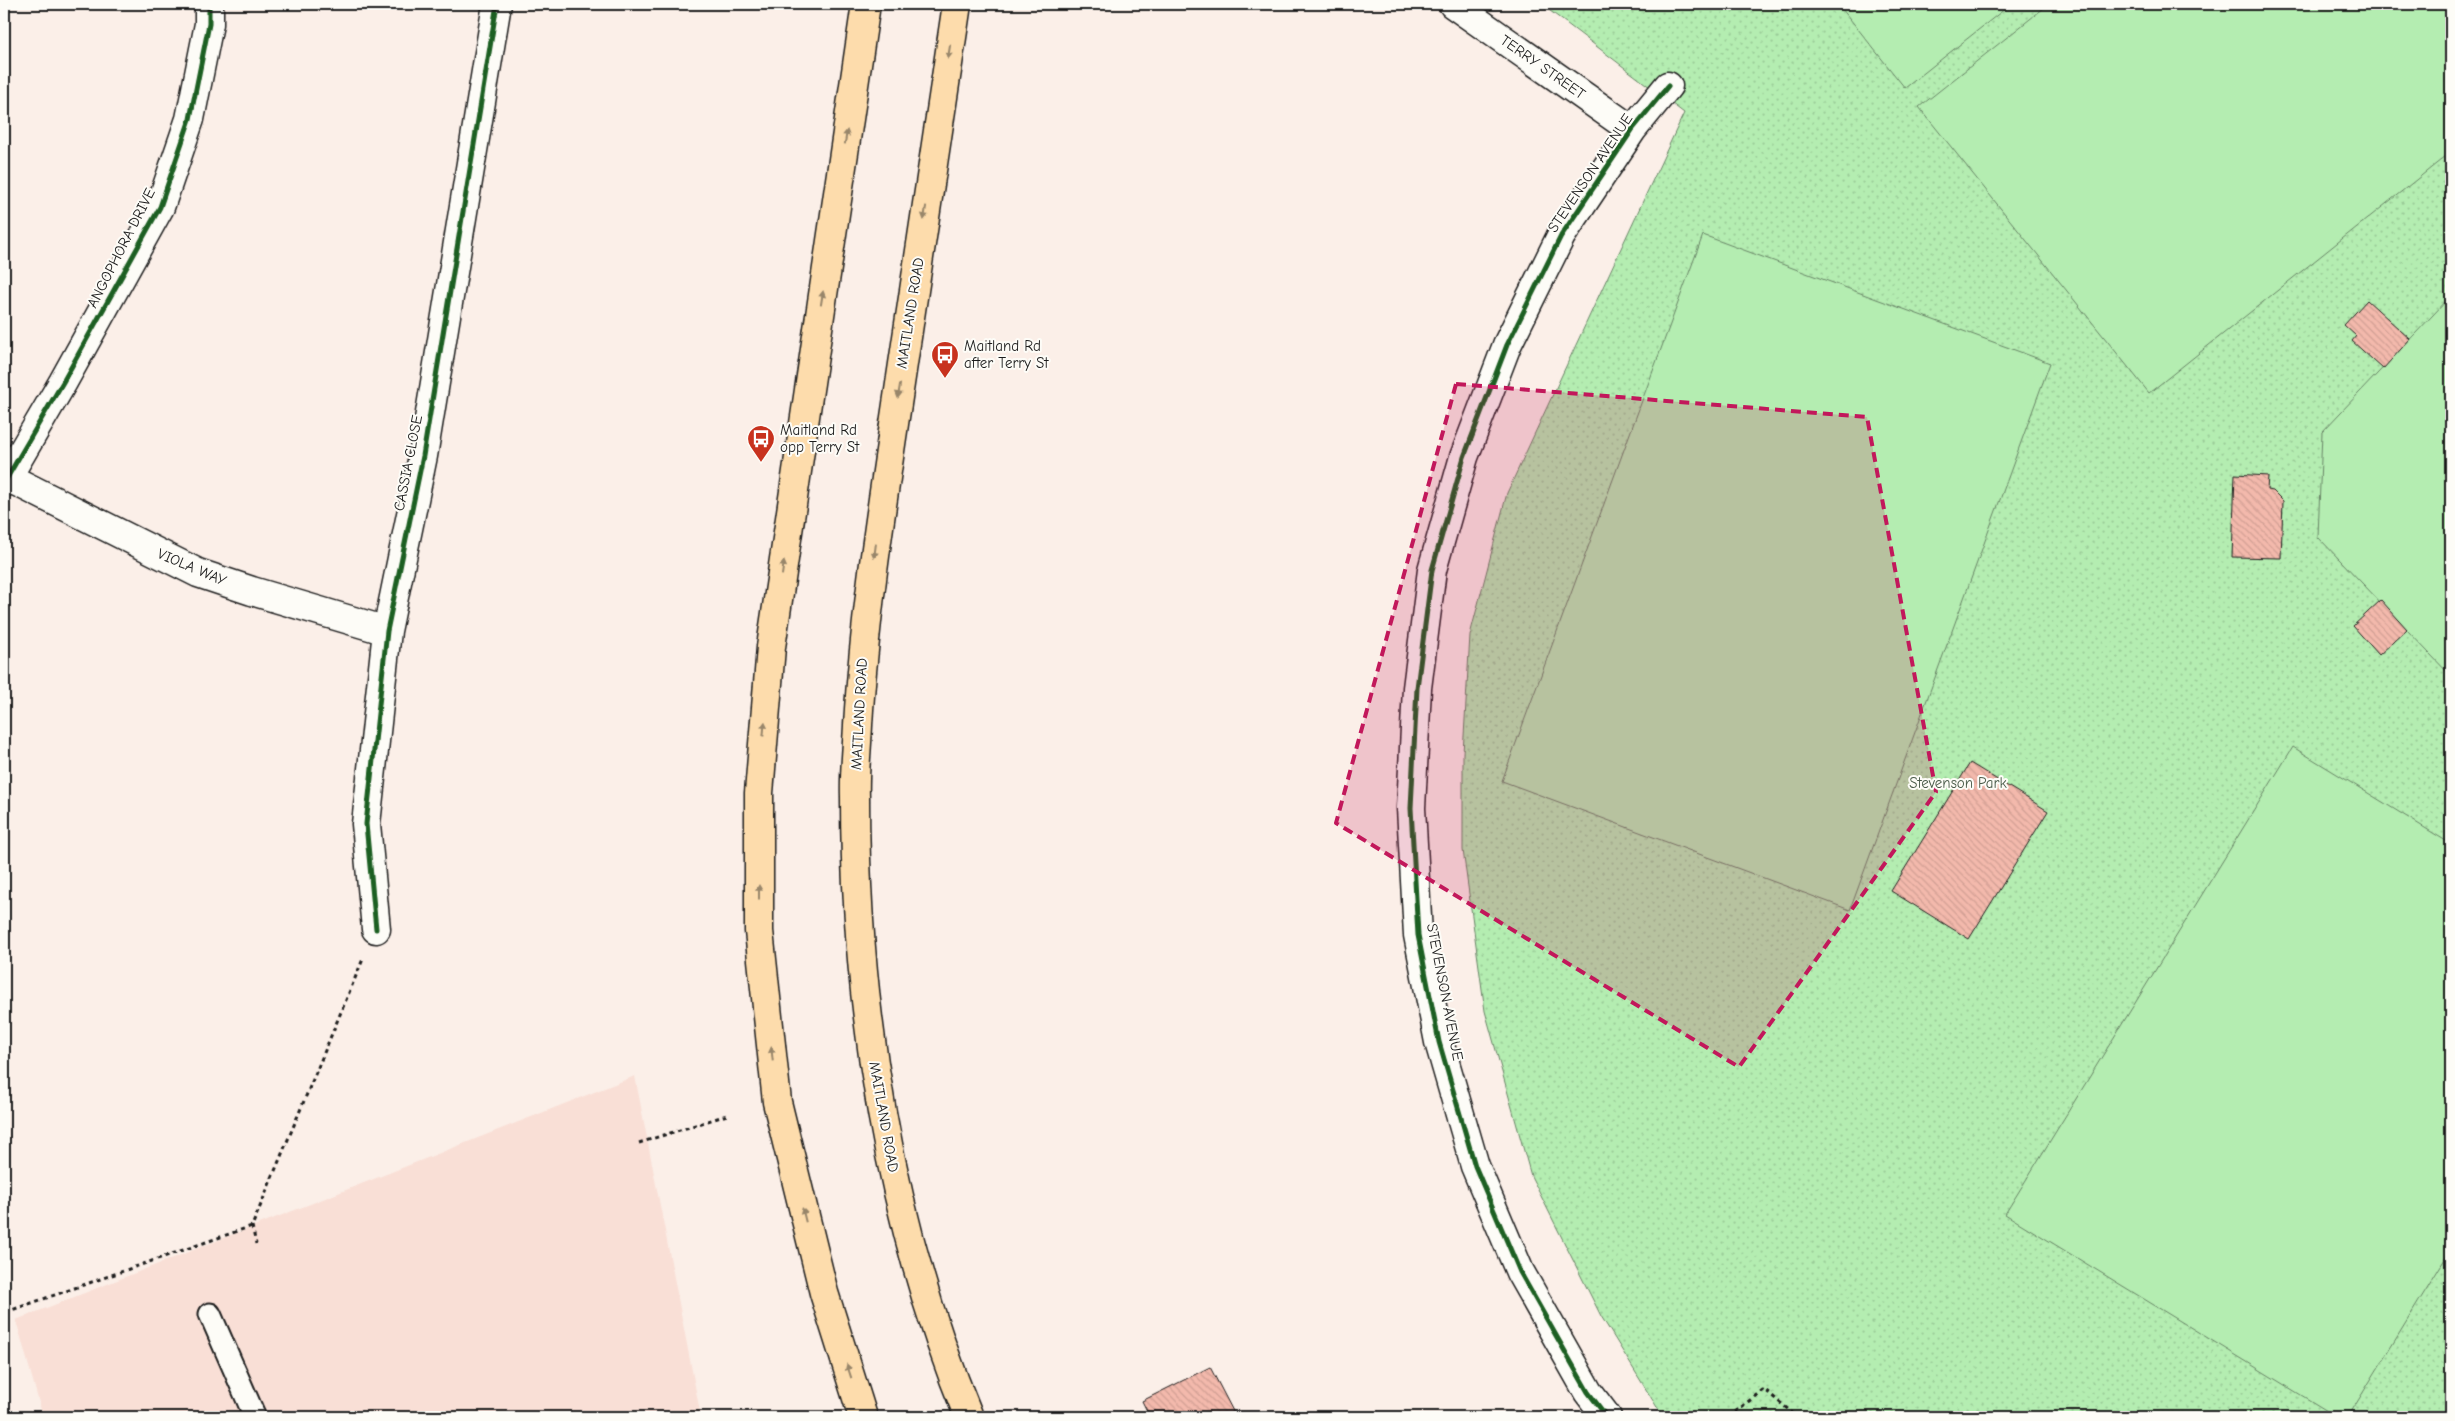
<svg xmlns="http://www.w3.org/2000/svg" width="2455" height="1421" font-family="'Comic Neue',sans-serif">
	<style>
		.built { fill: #f9dfd6 }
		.park { fill: url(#park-dots); stroke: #688466 }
		.garden { fill: #b4edb1; stroke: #688466 }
		.building { fill: url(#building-back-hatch); stroke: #1c1c1c }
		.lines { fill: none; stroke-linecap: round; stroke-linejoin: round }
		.lane-casing { stroke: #1c1c1c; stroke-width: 25 }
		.street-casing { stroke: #1c1c1c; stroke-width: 31 }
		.secondary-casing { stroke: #1c1c1c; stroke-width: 31 }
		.primary-casing { stroke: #1c1c1c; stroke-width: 31 }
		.path { stroke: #1c1c1c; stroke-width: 3; stroke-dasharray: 4 4; stroke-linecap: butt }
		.lane { stroke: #fdfcf7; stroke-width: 21 }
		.street { stroke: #fdfcf7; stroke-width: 28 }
		.secondary { stroke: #fdfcf7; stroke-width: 28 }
		.primary { stroke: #fddcac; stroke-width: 28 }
		.cycleway-casing { stroke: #fdfcf7; stroke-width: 8 }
		.cycleway { stroke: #1b5e20; stroke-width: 5 }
		.oneway { fill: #98866b }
		.marked { fill: #c2185b; fill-opacity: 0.2; stroke: #c2185b; stroke-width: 4; stroke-dasharray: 10 6; stroke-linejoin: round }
		.labels { text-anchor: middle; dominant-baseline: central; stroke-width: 4; stroke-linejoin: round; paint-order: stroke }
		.street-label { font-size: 15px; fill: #1c1c1c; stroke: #fdfcf7 }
		.poi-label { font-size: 15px; fill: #1c1c1c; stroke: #fdfcf7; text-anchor: start }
		.park-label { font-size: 15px; fill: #4a5b49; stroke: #fdfcf7 }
	</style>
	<defs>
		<pattern id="park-dots" width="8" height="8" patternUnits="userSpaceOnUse" patternTransform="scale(1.25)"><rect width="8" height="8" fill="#b4edb1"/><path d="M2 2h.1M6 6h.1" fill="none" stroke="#9acb98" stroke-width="1.8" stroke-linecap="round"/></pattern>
		<pattern id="building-back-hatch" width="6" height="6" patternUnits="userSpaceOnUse" patternTransform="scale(1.25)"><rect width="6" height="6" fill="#f3b9ac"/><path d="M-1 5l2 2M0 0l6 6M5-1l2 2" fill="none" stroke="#d09e93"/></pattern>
	</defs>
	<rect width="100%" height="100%" fill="#fbefe8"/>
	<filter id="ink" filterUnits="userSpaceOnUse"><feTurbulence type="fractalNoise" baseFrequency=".02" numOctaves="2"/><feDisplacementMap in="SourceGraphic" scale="10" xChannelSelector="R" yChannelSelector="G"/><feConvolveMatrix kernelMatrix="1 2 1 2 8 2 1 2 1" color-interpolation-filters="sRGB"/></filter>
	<g filter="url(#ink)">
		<path class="built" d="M635,1076L701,1417H43L16,1320Z"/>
		<path class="park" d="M1541,4H2451V1417H1663L1601,1316L1531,1176L1485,1011L1463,850V753L1470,635L1507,493L1684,113Z"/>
		<path class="garden" d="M1838,4H2011L1905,88Z
			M2049,4H2451V152L2149,393L1919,107Z
			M1703,235L2050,363L1850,910L1502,781Z
			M2451,296V676L2318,537L2322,432Z
			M2293,747L2451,844V1249L2348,1417H2337L2005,1214Z"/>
		<path class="building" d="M2367,300L2410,339L2383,369L2352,341L2356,336L2344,325Z
			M2235,474L2268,476L2267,490L2273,491L2283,501L2281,558L2232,557Z
			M2381,600L2407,629L2379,655L2353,626Z
			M1970,763L2048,811L1969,939L1891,891Z
			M1210,1367L1236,1417H1150L1142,1401Z"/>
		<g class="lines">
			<defs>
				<path id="lane" d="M210,1314L255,1417"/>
				<path id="street" d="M1453,4L1632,130
					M7,477L198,573L252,591L387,631
					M376,929L366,824L387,631L423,456L497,4
					M1607,1417L1588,1392L1520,1272L1475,1166L1439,1042L1418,935L1411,808L1417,688L1432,570L1464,457L1507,345L1561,236L1632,130L1668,86"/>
				<path id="secondary" d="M4,483L63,382L160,207L190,119L209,24V4"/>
				<path id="primary" d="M957,4C936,144 915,284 894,424C879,524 864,624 858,725C857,749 854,773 855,797C855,1005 889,1224 969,1417
					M863,1417L824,1293L777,1102L759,931V793L771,647L866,4"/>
			</defs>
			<use href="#lane" class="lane-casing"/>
			<use href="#street" class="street-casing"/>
			<use href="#secondary" class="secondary-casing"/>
			<use href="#primary" class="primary-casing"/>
			<path class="path" d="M639,1143L730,1114
				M252,1226L256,1244
				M6,1312L252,1226L363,959
				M1729,1417L1764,1389L1797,1417"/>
			<use href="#lane" class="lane"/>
			<use href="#street" class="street"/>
			<use href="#secondary" class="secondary"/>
			<use href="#primary" class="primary"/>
			<defs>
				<path id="cycleway" d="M4,483L63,382L160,207L190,119L209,24V4
					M376,929L366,824L387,631L423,456L497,4
					M1607,1417L1588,1392L1520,1272L1475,1166L1439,1042L1418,935L1411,808L1417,688L1432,570L1464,457L1507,345L1561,236L1632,130L1668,86"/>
			</defs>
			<use href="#cycleway" class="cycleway-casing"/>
			<use href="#cycleway" class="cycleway"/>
		</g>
		<defs><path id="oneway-solid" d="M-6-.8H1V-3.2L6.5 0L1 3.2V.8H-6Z" transform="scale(1.25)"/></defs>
		<g class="oneway">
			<use href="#oneway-solid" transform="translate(949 52) rotate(99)"/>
			<use href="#oneway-solid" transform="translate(846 137) rotate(-81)"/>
			<use href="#oneway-solid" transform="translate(925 213) rotate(99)"/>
			<use href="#oneway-solid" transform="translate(822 298) rotate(-81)"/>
			<use href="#oneway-solid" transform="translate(899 391) rotate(99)"/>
			<use href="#oneway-solid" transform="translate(875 551) rotate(97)"/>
			<use href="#oneway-solid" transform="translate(783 568) rotate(-82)"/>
			<use href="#oneway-solid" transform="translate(764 729) rotate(-85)"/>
			<use href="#oneway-solid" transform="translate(759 892) rotate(-90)"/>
			<use href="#oneway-solid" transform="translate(772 1054) rotate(-96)"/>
			<use href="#oneway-solid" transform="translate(804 1215) rotate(-104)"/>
			<use href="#oneway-solid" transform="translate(849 1371) rotate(-108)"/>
		</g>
	</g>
	<path class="marked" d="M1456,384L1867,417L1936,792L1739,1067L1336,823Z"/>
	<defs>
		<symbol id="bus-pin" viewBox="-11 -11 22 30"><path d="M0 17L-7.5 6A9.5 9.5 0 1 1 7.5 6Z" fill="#c8321e" stroke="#fdfcf7"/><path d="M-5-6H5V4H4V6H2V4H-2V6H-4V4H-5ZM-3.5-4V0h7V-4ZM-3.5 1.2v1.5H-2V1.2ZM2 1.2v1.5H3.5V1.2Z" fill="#fff"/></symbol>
	</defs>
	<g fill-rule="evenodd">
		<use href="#bus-pin" x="929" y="339" width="32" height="43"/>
		<use href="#bus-pin" x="745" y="423" width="32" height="43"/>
	</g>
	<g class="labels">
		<g class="street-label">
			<text transform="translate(1543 67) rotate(35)">TERRY STREET</text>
			<text transform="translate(1590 173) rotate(-56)">STEVENSON AVENUE</text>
			<text transform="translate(121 248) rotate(-63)">ANGOPHORA DRIVE</text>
			<text transform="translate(910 313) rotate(-81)">MAITLAND ROAD</text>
			<text transform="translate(408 463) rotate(-79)">CASSIA CLOSE</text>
			<text transform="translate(192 567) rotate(23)">VIOLA WAY</text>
			<text transform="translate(859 714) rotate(-87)">MAITLAND ROAD</text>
			<text transform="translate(1445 992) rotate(79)">STEVENSON AVENUE</text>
			<text transform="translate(884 1117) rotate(80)">MAITLAND ROAD</text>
		</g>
		<g class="poi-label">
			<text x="964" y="346">Maitland Rd<tspan x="964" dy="17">after Terry St</tspan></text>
			<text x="780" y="430">Maitland Rd<tspan x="780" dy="17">opp Terry St</tspan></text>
		</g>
		<g class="park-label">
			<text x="1958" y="783">Stevenson Park</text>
		</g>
	</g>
	<rect width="2455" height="1421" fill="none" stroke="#fdfcf7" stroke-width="20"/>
	<rect x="10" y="10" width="2435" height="1401" fill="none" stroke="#1c1c1c" stroke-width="2" filter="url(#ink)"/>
</svg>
